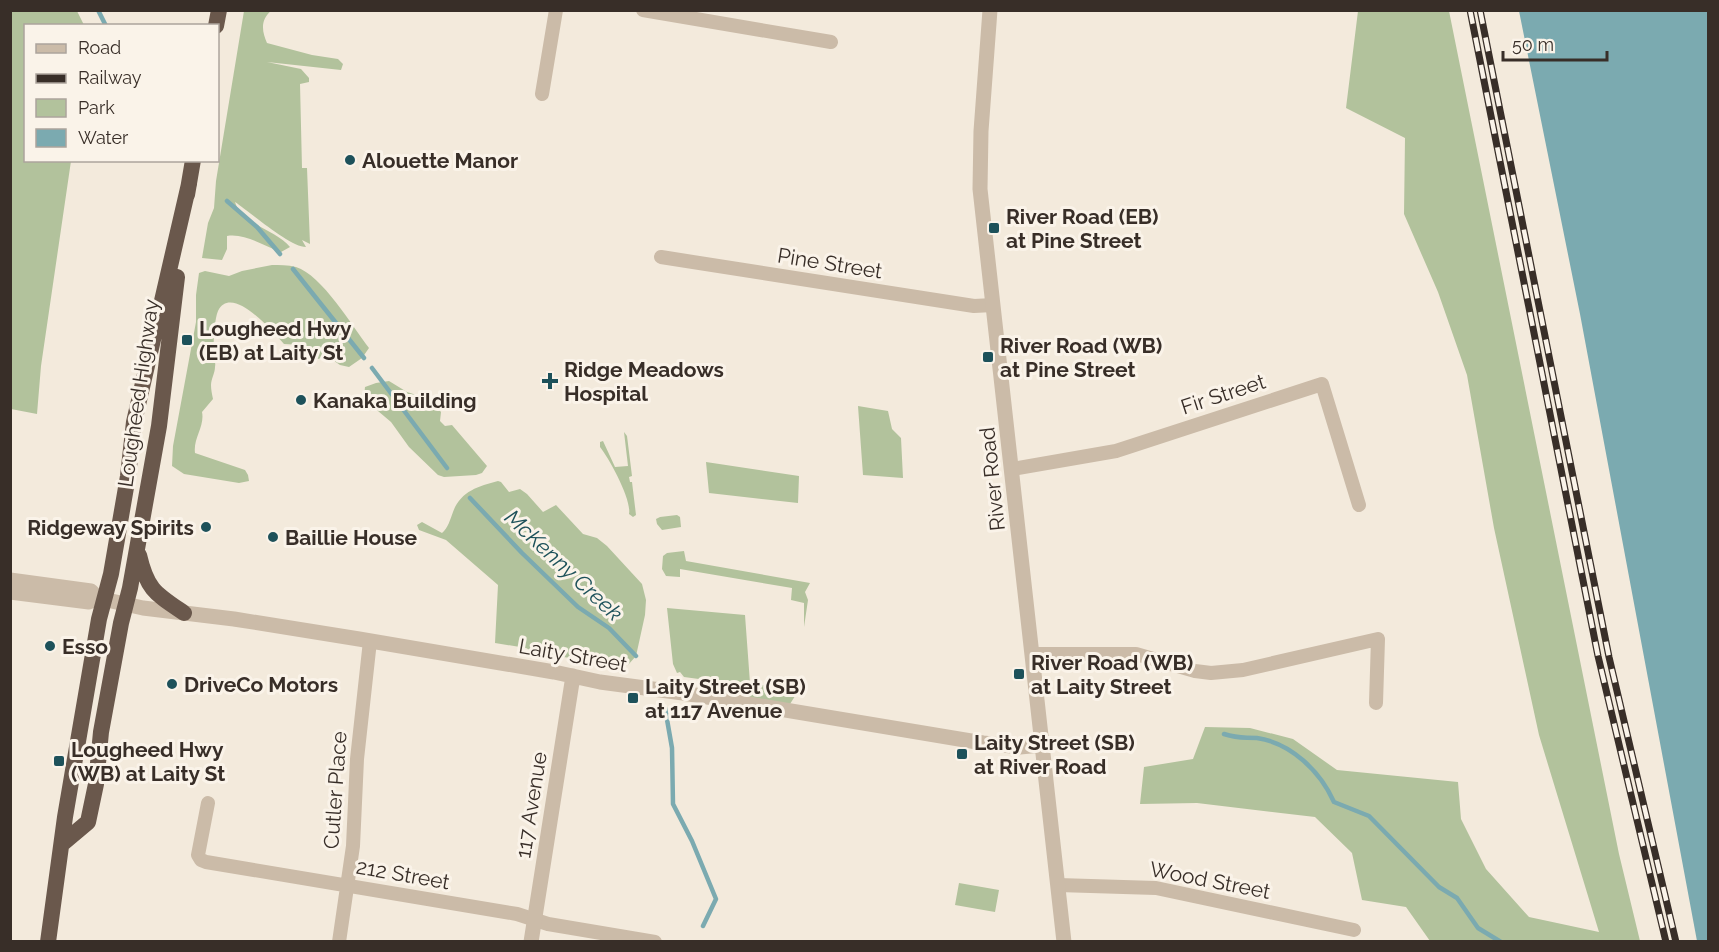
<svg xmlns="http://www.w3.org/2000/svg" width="1719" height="952" font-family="Raleway,sans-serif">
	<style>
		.green { fill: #b2c29c }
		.water { fill: #7baab0 }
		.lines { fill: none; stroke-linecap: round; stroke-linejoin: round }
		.stream { stroke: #7baab0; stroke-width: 4.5 }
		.minor { stroke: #cbbba8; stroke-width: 14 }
		.tertiary { stroke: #cbbba8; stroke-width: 15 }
		.trunk { stroke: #6a584c; stroke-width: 16 }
		.rail-casing { stroke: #382e28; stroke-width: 7 }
		.rail { stroke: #faf3e9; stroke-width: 4.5; stroke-dasharray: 14; stroke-linecap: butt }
		.poi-dot { fill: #1d515a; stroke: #faf3e9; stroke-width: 2 }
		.labels { text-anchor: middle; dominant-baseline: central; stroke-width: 6; stroke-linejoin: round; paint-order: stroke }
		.poi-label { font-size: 21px; font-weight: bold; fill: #382e28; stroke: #faf3e9; text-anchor: start }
		.street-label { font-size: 21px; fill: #382e28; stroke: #faf3e9 }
		.water-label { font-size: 22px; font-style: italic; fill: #1d515a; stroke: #faf3e9 }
	</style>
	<rect width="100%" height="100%" fill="#f3eadc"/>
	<path class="green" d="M10,11H77L84,25L26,26V160L71,161L41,366L37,414L11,409Z
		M244,11H271C260,20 262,32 267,43L312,55L338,59L343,64L341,70L267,62L301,69L309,78V82L300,84L302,168H307L310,244L302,240L306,247C290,247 250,212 235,202C241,224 277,230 290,247L281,252C264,246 245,233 227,236V249L222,260L202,258L208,223L214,208L216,181Z
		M1358,11H1449L1619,854L1640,941H1430L1406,907L1362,900L1352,853L1315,817L1197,803L1140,804L1144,767L1193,759L1205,727L1250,728L1293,739L1337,770L1458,782L1461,819L1486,869L1529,917L1599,932L1539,735L1494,528L1467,375L1438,292L1404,214L1405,138L1346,108Z
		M272,265C279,265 288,265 296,267C322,275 352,326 369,348L362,358L349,367L340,365L327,356L318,359L302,345L284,344C274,333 232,283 218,311C214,320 213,348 214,358C214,364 216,361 215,367C215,373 211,379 211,385C211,390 212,394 213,399L202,412C205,426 193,438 195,453L245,470L248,475L249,481L239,483L184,474L172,466L173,446L196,322V295L199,273L205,271L229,276L242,271Z
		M389,381L407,392L429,399L441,412L440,421L445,426L452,425L487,466L482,473L476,475L444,477L438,475L409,447L391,422L378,411L372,409L364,397L365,387L376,383Z
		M858,406L888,411L892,429L901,438L903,478L863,475Z
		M624,432L627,436L632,476L629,477L630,482H632L636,515L633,517L629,514C632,500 609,458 600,447V442L603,441L615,467L628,466Z
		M706,462L799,476L798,503L709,493Z
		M498,481L501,482L509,492L520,489L527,494L543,512L556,505L583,534L597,538L607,546L642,584L646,600L645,615L636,656L628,665L608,667L577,659L536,653L526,648L495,643L498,585L446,540L419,530L417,525L422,522L442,533C448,528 450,520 453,512C460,492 478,486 498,481Z
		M677,515L680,517L681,527L662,530L657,524L656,519L660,517Z
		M684,551L686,561L810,583L805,592L808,600L804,627V603L791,600L792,588L680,569V577L666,576L662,569L663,556L667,553Z
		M667,608L745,615L750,683L791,690L797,693L790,704L749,697L735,690L736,684L684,677L680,672L677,673L673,664Z
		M959,883L999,890L995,912L955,905Z"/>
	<path class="water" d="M1519,11H1708V941H1697L1580,314Z"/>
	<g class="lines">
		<path class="stream" d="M98,10L106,26
			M227,201L257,227L280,254
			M293,269L364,358
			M372,368L447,468
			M470,498L522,553L578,607L609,628L636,656
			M665,708L672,748L673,804L692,841L716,899L703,926
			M1224,734C1239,739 1244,737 1257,738C1291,743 1320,771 1334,802L1369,816L1439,887L1457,898L1478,928L1501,942"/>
		<path class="minor" d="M643,10L831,42
			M542,94L556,10
			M661,257L974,306L993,305
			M1013,469L1116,451L1322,384L1359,505
			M1032,654H1136L1195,671L1211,673L1243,670L1378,639L1376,703
			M208,803L198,855L201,860L206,862L517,914L548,924L655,942
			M1058,885L1156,888L1354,930
			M339,942L353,846L357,759L370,641"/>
		<path class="tertiary" d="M990,10L981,131L980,189L1064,942
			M10,580L91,591L98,598L143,608L234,619L359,639L554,672L600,682L683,693L983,743L1020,747L1041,745
			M10,592L89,602L98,598
			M531,942L573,676"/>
		<path class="trunk" d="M216,26L219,10
			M187,195L193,160
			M139,555C147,590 156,594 184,613
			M63,843L88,822L96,784L101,732L121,623L130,588L159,426L177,277
			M48,942L65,817L99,619L111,574L128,476L134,422L189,184"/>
		<defs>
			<path id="rail" d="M1470,10L1598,656L1666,942
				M1480,10L1609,657L1676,942"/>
		</defs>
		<use href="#rail" class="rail-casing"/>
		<use href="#rail" class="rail"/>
	</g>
	<g class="poi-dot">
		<circle cx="350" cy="160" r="6"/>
		<rect x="988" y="222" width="12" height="12" rx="3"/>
		<rect x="181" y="334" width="12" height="12" rx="3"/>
		<rect x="982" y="351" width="12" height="12" rx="3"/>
		<path d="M547 372h6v6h6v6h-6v6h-6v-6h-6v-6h6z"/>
		<circle cx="301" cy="400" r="6"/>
		<circle cx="206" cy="527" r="6"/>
		<circle cx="273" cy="537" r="6"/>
		<circle cx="50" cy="646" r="6"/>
		<rect x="1013" y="668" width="12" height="12" rx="3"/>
		<circle cx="172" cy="684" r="6"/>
		<rect x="627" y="692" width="12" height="12" rx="3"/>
		<rect x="956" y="748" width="12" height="12" rx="3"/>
		<rect x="53" y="755" width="12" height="12" rx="3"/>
	</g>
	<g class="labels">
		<g class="poi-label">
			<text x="362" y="160">Alouette Manor</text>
			<text x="1006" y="216">River Road (EB)<tspan x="1006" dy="24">at Pine Street</tspan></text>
			<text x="199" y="328">Lougheed Hwy<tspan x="199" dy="24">(EB) at Laity St</tspan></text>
			<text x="1000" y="345">River Road (WB)<tspan x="1000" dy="24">at Pine Street</tspan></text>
			<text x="564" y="369">Ridge Meadows<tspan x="564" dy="24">Hospital</tspan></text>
			<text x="313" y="400">Kanaka Building</text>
			<text x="194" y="527" text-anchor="end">Ridgeway Spirits</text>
			<text x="285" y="537">Baillie House</text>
			<text x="62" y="646">Esso</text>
			<text x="1031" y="662">River Road (WB)<tspan x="1031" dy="24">at Laity Street</tspan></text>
			<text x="184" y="684">DriveCo Motors</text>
			<text x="645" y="686">Laity Street (SB)<tspan x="645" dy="24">at 117 Avenue</tspan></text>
			<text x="974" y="742">Laity Street (SB)<tspan x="974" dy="24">at River Road</tspan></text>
			<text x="71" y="749">Lougheed Hwy<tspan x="71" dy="24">(WB) at Laity St</tspan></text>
		</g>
		<g class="street-label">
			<text transform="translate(830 263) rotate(9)">Pine Street</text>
			<text transform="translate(138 393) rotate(-82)">Lougheed Highway</text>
			<text transform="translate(1223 394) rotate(-18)">Fir Street</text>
			<text transform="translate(992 479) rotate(-96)">River Road</text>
			<text transform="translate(573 655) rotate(10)">Laity Street</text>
			<text transform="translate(335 790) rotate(-86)">Cutler Place</text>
			<text transform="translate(531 805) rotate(-81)">117 Avenue</text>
			<text transform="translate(403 874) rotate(10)">212 Street</text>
			<text transform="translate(1210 880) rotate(11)">Wood Street</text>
		</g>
		<g class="water-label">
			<text transform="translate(564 565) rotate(43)">McKenny Creek</text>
		</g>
	</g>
	<rect width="1719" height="952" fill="none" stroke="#382e28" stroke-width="24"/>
	<rect x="24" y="24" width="195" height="138" fill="#faf3e9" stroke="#aca49c" stroke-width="1.5"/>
	<rect x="36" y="44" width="30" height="9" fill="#cbbba8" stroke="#aca49c" stroke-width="1.5"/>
	<text x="78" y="54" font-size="18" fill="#382e28">Road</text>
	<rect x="36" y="74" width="30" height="9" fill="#382e28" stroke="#aca49c" stroke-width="1.5"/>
	<text x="78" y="84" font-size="18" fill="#382e28">Railway</text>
	<rect x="36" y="99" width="30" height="18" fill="#b2c29c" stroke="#aca49c" stroke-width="1.5"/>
	<text x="78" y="114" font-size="18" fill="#382e28">Park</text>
	<rect x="36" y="129" width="30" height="18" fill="#7baab0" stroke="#aca49c" stroke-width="1.5"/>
	<text x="78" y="144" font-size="18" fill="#382e28">Water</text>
	<path d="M1503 51v9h104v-9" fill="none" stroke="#382e28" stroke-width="3"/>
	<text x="1512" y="51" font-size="18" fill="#382e28" stroke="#faf3e9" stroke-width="4.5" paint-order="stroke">50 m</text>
</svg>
